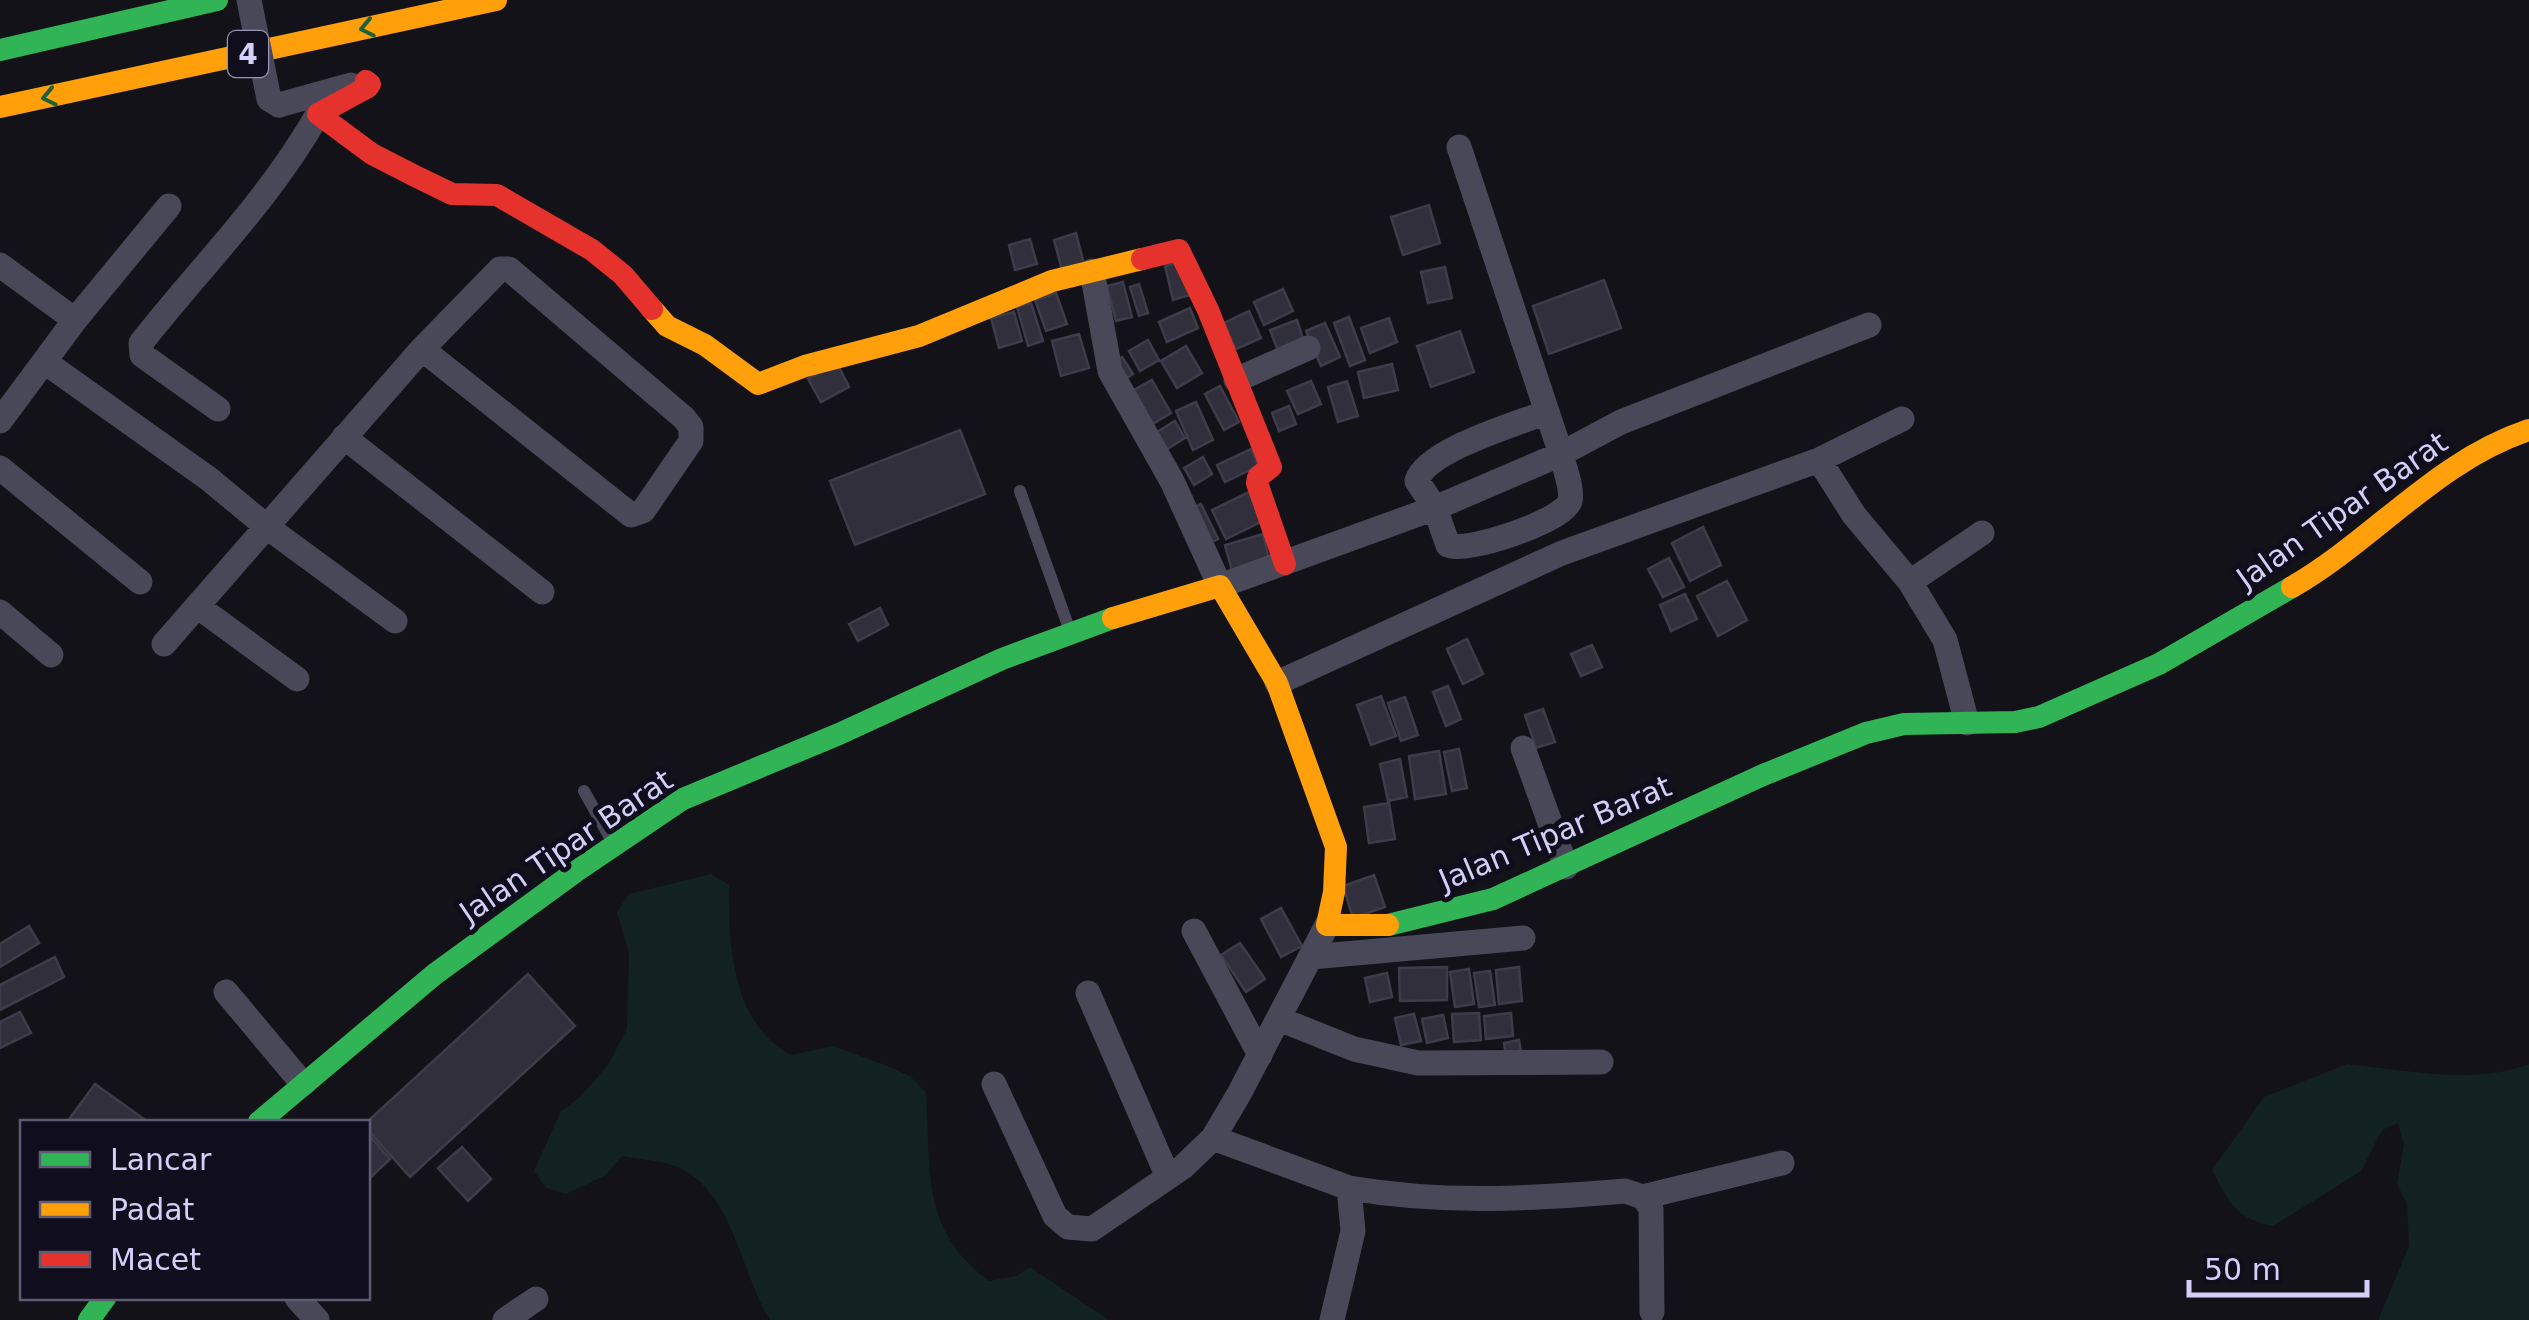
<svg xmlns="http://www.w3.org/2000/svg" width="2529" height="1320" font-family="'DejaVu Sans',sans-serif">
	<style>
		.green { fill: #122222 }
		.building { fill: #302f3b; stroke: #3e3c4b; stroke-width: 2.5 }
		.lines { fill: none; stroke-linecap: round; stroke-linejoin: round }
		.lane { stroke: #484858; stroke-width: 12 }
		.street { stroke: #484858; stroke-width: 25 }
		.fast { stroke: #30b455; stroke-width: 22 }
		.slow { stroke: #ff9f0a; stroke-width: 22 }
		.jam { stroke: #e5322d; stroke-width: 22 }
		.street-bridge { stroke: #484858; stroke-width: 25 }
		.oneway { stroke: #206138 }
		.labels { text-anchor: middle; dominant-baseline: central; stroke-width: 10; stroke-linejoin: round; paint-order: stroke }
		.shield { fill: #100e1c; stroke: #9895b7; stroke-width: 2.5 }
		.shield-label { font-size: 28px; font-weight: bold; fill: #d3cff9 }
		.street-label { font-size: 30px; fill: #d3cff9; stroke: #100e1c }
	</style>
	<rect width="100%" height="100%" fill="#121218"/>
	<path class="green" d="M711,874L729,885C728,944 732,1024 791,1055L833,1046L893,1068L911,1077L926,1093C931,1169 920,1230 989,1281L1016,1276L1030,1267L1109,1320H770C741,1275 735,1197 682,1169C665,1160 640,1160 622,1156L606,1175L566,1194L546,1188L534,1171L561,1111L580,1097L608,1065L627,1029L629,953L617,912L629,894Z
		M2347,1064C2401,1070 2478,1085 2529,1064V1320H2378L2409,1246L2407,1204L2397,1184L2404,1144L2398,1123L2382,1130L2361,1171L2273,1226C2234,1218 2230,1203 2212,1170L2264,1097Z"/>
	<path class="building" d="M1429,205L1440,243L1403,255L1391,217Z
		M1076,233L1084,264L1062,270L1054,240Z
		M1030,239L1037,264L1015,270L1009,245Z
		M1182,262L1190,295L1173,300L1165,266Z
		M1445,267L1452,298L1428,303L1421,272Z
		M1604,280L1621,328L1549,354L1533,306Z
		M1123,282L1132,317L1116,321L1107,286Z
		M1139,284L1148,313L1139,316L1130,287Z
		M1283,289L1293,311L1264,325L1254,302Z
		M1056,293L1067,324L1046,331L1035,300Z
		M1031,303L1043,341L1028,346L1017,307Z
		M1190,308L1198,328L1167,342L1159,322Z
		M1249,311L1261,338L1236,349L1224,323Z
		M1014,312L1022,341L999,348L991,318Z
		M1349,317L1365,360L1350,366L1334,323Z
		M1389,318L1397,342L1370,353L1361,328Z
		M1297,320L1304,342L1278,351L1270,330Z
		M1325,323L1340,357L1321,366L1306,331Z
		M1460,331L1474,372L1431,387L1417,346Z
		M1079,334L1089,368L1061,376L1052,341Z
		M1148,340L1159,360L1140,371L1129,351Z
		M1186,346L1202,373L1177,388L1161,361Z
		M1122,357L1133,374L1120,383L1109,366Z
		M837,363L849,387L821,402L808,379Z
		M1392,364L1398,390L1364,398L1358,372Z
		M1152,380L1171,413L1144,429L1125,395Z
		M1311,381L1321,404L1298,414L1287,391Z
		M1347,381L1358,416L1338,422L1328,387Z
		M1220,386L1239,422L1224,430L1205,394Z
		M1196,402L1213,440L1193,450L1176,411Z
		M1289,406L1296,424L1279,431L1272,413Z
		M1175,421L1185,438L1159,454L1149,437Z
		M960,430L985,494L855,545L830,481Z
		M1251,449L1258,466L1225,482L1217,465Z
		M1203,457L1212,474L1194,485L1184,468Z
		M1249,492L1263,521L1226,539L1212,510Z
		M1201,504L1218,539L1204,546L1187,511Z
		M1703,527L1721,565L1690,581L1672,543Z
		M1263,534L1269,560L1232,571L1225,545Z
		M1669,558L1684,587L1663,597L1648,569Z
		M1727,581L1747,620L1718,636L1697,596Z
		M1685,594L1697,619L1671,631L1660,605Z
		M880,608L888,625L858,641L849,624Z
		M1467,639L1483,674L1463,684L1447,649Z
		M1592,645L1602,667L1581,676L1571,654Z
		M1448,686L1461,719L1446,726L1433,692Z
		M1381,696L1396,736L1371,745L1357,705Z
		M1405,697L1418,735L1401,741L1388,703Z
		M1543,709L1555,742L1536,748L1525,715Z
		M1459,749L1467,788L1452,791L1444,752Z
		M1439,751L1446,794L1415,799L1409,756Z
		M1400,759L1407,797L1388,801L1380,764Z
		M1389,803L1395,839L1369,843L1364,807Z
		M1374,875L1385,907L1353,918L1343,886Z
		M1281,908L1302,946L1281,957L1261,919Z
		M29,926L39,943L0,967V944Z
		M1240,943L1265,979L1246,992L1221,955Z
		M55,957L64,977L0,1010V985Z
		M1447,967V1000L1400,1001L1399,968Z
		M1519,967L1522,1001L1499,1004L1496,970Z
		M1469,969L1474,1004L1455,1007L1450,972Z
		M1490,971L1495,1005L1479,1007L1474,973Z
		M1387,973L1392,997L1370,1002L1365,978Z
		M528,974L575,1026L410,1177L368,1130L367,1122Z
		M20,1012L31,1033L0,1048V1022Z
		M1479,1013L1481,1040L1454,1042L1452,1014Z
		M1511,1013L1513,1036L1486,1039L1484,1016Z
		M1414,1014L1421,1041L1401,1045L1395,1018Z
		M1443,1015L1448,1038L1427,1043L1422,1019Z
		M1519,1040L1522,1058L1507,1061L1504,1043Z
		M95,1084L148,1122H67Z
		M368,1134L390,1159L368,1180Z
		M462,1147L491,1179L468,1201L438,1168Z"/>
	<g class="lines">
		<path class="lane" d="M1020,491L1070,631
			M584,791L613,843"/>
		<path class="street" d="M279,105L351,85
			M1459,147L1561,454C1564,467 1573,488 1570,501C1564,521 1465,554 1448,545L1435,508L1417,481C1426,450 1517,424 1547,412
			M0,265L75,320
			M1092,271L1110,371L1172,481L1220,586L1435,508L1561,454L1621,422L1869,325
			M45,362L209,479L267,527L395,621
			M1236,380L1308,348
			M218,409L142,355L141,343C203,264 267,203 318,114
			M0,421L75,320L169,206
			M344,437L542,592
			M1819,460L1854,515L1910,582L1945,640L1967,723
			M0,468L140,582
			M1910,582L1982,533
			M197,606L297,679
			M0,612L51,655
			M164,644L422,349L500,269H509L684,418L691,427V441L643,511L631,515L422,349
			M1277,683L1562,553L1819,460L1902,419
			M1523,748L1566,867
			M1194,931L1260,1055
			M1311,957L1523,938
			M226,992L303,1084
			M1088,993L1168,1177
			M1279,1019L1354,1049L1418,1063L1601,1062
			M994,1084L1055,1216L1068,1227L1092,1229L1183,1167L1213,1138L1239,1094L1327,925
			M1213,1138L1349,1188L1353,1231L1332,1320
			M1349,1188C1444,1204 1530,1199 1625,1191L1643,1197L1651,1208L1652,1312
			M1643,1197L1782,1163
			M297,1298L317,1320
			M505,1320L536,1299"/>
		<path class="fast" d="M0,50L217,0
			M1388,925L1493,899L1763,775L1866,733L1904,724L2015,722L2039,717L2159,664L2292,587
			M259,1122L435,974L575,872L683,799L839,734L1002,659L1113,618
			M89,1320L105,1298"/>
		<path class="slow" d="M0,107L496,0
			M652,309L667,326L705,345L758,384L805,366L919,336L1052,281L1142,259
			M2292,587C2375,539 2436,461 2529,430
			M1113,618L1220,586L1277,683L1336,847L1334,892L1327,925H1388"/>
		<path class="jam" d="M366,81L370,84L368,87L318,114L372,154L415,176L452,194L497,195L592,250L623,275L652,309
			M1142,259L1179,250L1208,310L1271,467L1258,477L1257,483L1285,564"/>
		<path class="street-bridge" d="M249,0L269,99L279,105"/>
	</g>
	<defs><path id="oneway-chevron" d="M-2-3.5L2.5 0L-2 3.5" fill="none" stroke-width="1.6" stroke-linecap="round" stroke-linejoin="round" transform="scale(2.5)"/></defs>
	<g class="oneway">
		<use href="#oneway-chevron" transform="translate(367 28) rotate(168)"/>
		<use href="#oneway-chevron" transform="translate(49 97) rotate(168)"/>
	</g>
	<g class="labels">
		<rect class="shield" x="228" y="31" width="40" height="46" rx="8"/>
		<g class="shield-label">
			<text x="248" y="54">4</text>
		</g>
		<g class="street-label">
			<text transform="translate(2342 510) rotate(-35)">Jalan Tipar Barat</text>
			<text transform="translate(1555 833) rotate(-23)">Jalan Tipar Barat</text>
			<text transform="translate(566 846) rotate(-34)">Jalan Tipar Barat</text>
		</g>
	</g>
	<rect x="20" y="1120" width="350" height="180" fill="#100e1c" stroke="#5e5b74" stroke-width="2.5"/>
	<rect x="40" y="1152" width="50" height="15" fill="#30b455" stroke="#5e5b74" stroke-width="2.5"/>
	<text x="110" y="1170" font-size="30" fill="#d3cff9">Lancar</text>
	<rect x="40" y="1202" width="50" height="15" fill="#ff9f0a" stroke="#5e5b74" stroke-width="2.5"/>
	<text x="110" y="1220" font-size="30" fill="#d3cff9">Padat</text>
	<rect x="40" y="1252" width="50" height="15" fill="#e5322d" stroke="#5e5b74" stroke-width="2.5"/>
	<text x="110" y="1270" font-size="30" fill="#d3cff9">Macet</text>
	<path d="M2189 1280v15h178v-15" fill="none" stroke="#d3cff9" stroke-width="5"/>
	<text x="2204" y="1280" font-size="30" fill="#d3cff9" stroke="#100e1c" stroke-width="8" paint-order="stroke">50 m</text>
</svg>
